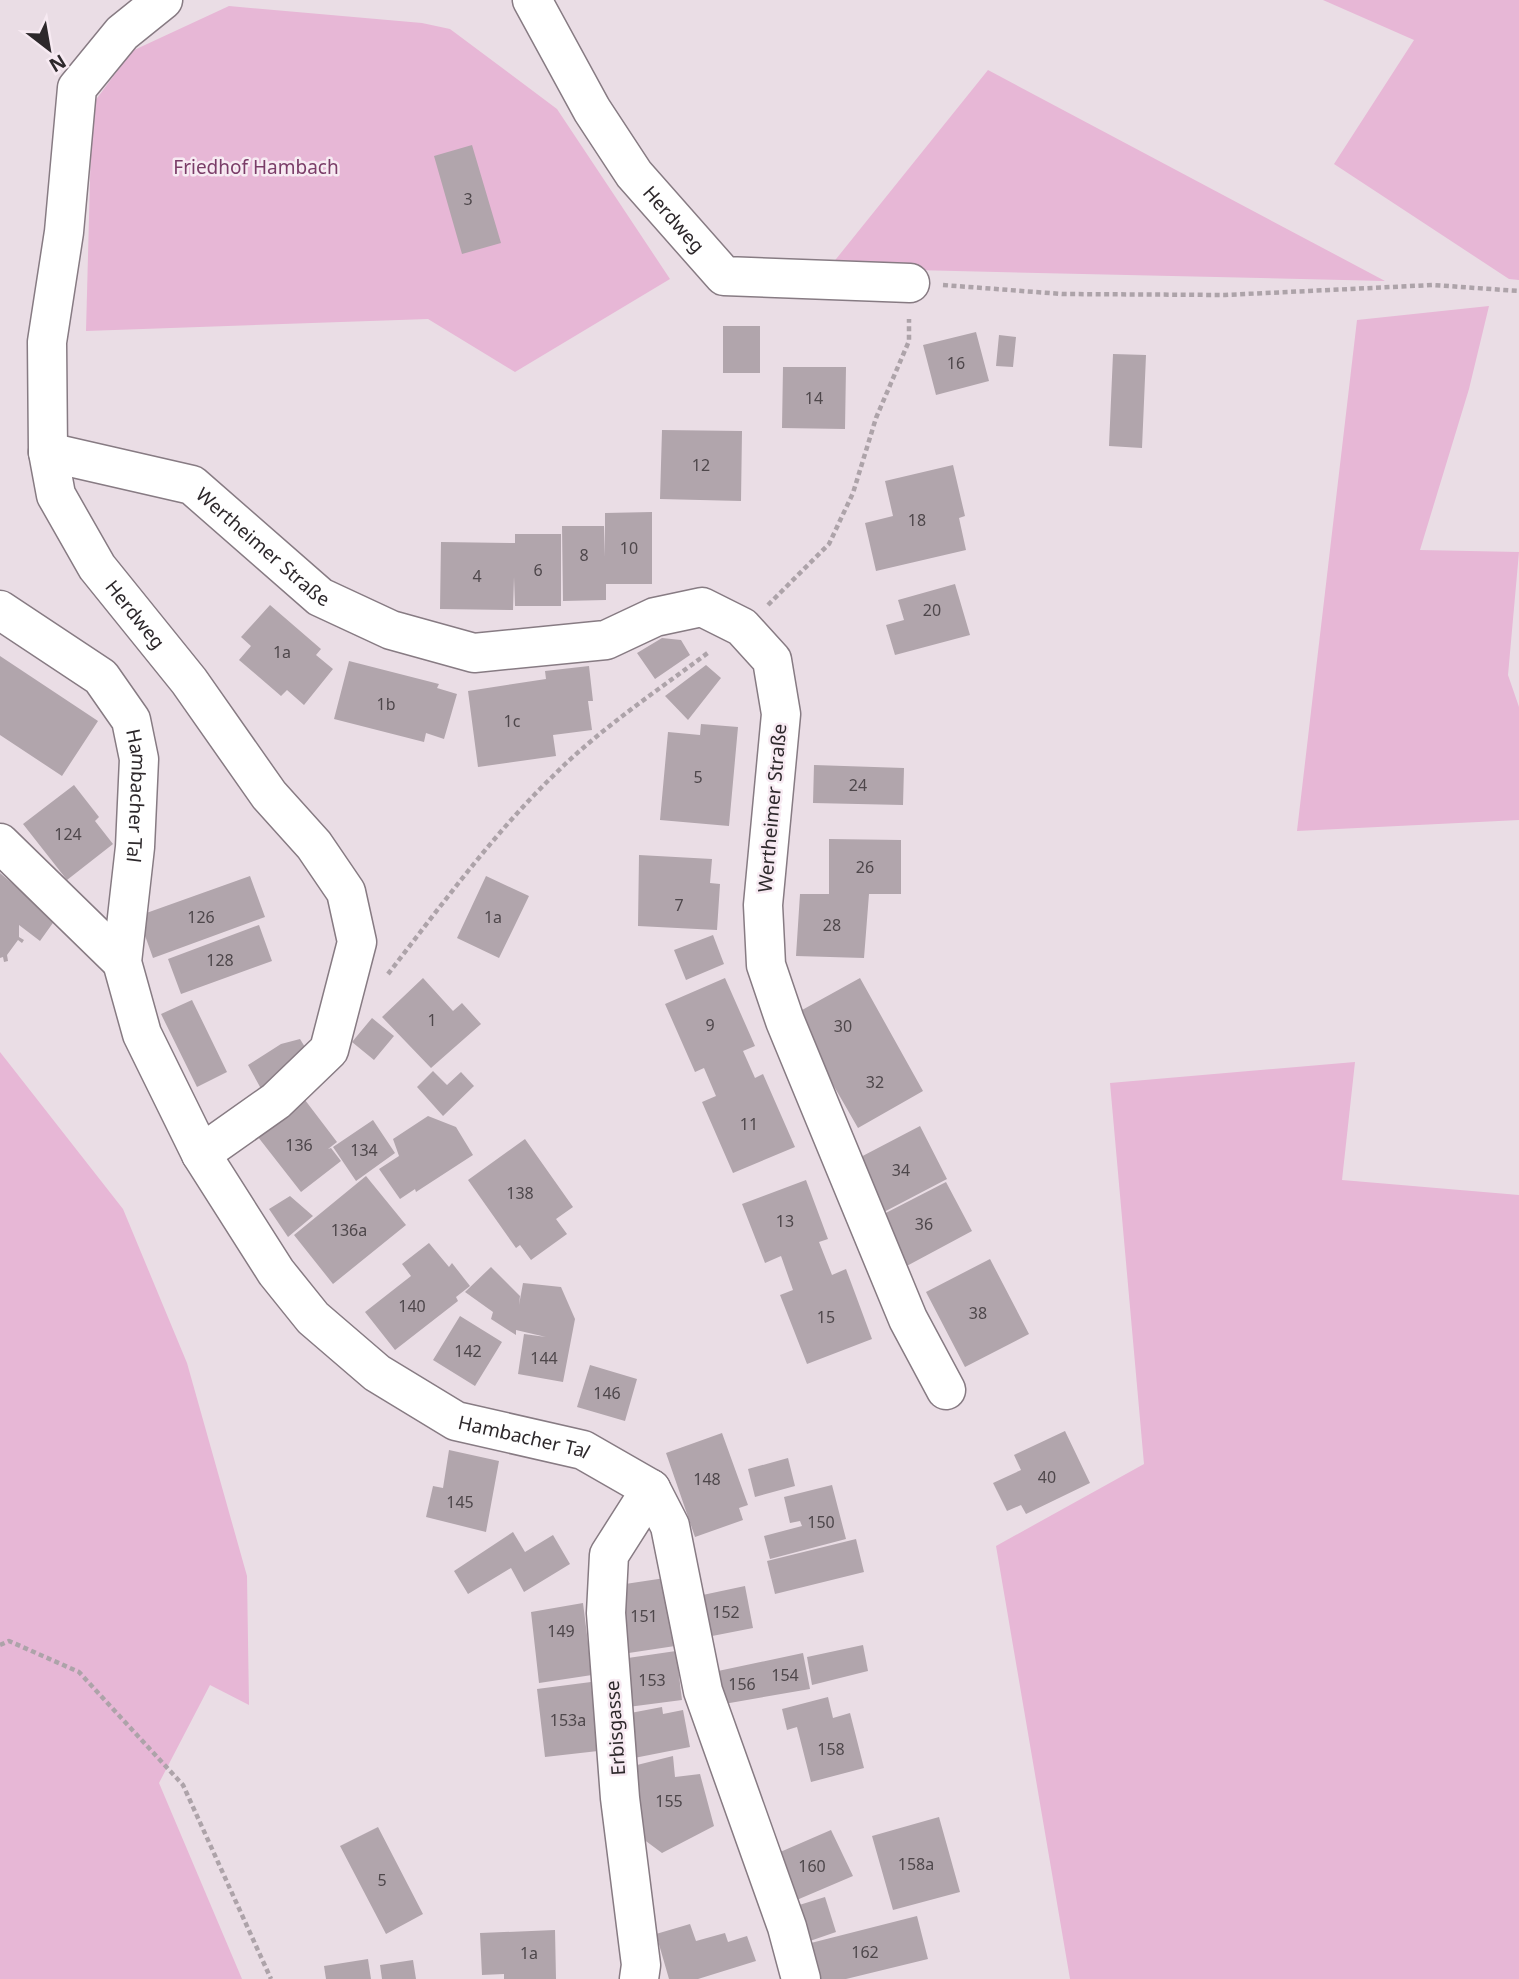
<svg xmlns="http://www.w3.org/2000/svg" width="1519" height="1979" font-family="'Noto Sans',sans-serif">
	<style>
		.green { fill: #e7b7d6 }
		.building { fill: #b1a5ac }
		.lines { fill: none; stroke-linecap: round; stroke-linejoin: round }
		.street-casing { stroke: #877b83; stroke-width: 41 }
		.secondary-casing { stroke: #877b83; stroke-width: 41 }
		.path { stroke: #ada3a9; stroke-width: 4.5; stroke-dasharray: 5 3.5; stroke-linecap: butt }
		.street { stroke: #fff; stroke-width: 38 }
		.secondary { stroke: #fff; stroke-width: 38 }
		.labels { text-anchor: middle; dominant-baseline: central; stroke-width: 5; stroke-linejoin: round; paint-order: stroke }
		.number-label { font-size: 16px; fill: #4e474b }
		.park-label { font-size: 19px; fill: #7a3d68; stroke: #f7eaf2 }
		.street-label { font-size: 19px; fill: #2d282b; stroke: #f7eaf2 }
	</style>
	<rect width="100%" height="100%" fill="#eadde5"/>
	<path class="green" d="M1323,0H1519V280L1509,279L1334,164L1414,40Z
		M229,6L422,23L450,29L557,109L670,279L515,372L428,319L86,331L92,105L132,51Z
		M988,70L1385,281L914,270L820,279Z
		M1489,306L1469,389L1420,550L1519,552L1508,675L1519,707V820L1297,831L1357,320Z
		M0,1052L123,1209L187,1363L247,1576L249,1705L210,1685L159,1783L242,1979H0Z
		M1355,1062L1342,1180L1519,1195V1979H1070L996,1546L1144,1464L1110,1083Z"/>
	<path class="building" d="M472,145L501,243L462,254L434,156Z
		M723,326H760V373H723Z
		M976,332L989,381L936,395L923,345Z
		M999,335L1016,337L1013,367L996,366Z
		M1113,354L1146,355L1142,448L1109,446Z
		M783,367H846L845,429L782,428Z
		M662,430L742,431L741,501L660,499Z
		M953,465L965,516L959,518L966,550L876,571L865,523L893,516L885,481Z
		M652,512V584H606V600L563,601L562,526H604L605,557V513Z
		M515,534H561V606H515L514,577L513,610L440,609L441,542L515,543Z
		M955,584L970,635L895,655L886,625L904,620L898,600Z
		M270,605L321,649L316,655L333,669L304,705L287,690L281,696L239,660L251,646L241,637Z
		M662,638L681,640L690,655L655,679L637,653Z
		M0,656L98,721L62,776L0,735Z
		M349,661L439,684L437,688L457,694L444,739L426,733L424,742L334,719Z
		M706,665L721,678L688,720L665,696Z
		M589,666L593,701H588L592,730L553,735L556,756L478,767L468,691L546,679L545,671Z
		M701,724L738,727L729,826L660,820L668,732L700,735Z
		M814,765L904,768L903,805L813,803Z
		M74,785L99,817L95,821L113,844L67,880L23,824Z
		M829,839L901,840V894H869L864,958L796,956L800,894H829Z
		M639,855L712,859L710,883L720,884L717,930L638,926Z
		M0,873L55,920L40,941L19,925V937L24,940L22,943L18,940L7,955L8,961L4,962L3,957L0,958Z
		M250,876L265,917L153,958L138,916Z
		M486,876L529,896L499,958L457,938Z
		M259,925L272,961L181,994L168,959Z
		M713,935L724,964L686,980L674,950Z
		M423,978L453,1011L462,1003L481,1024L431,1068L382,1017Z
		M725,978L755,1046L743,1051L755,1078L763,1074L795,1147L733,1173L702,1102L716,1096L704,1068L695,1072L665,1004Z
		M860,978L923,1091L858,1128L793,1015Z
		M192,1000L227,1072L197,1087L161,1014Z
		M372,1018L394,1036L374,1060L352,1042Z
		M300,1039L311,1057L265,1096L248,1065L281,1044Z
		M433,1071L447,1085L461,1072L474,1086L443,1116L417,1087Z
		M305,1100L337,1142L328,1149L331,1148L341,1161L301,1192L258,1137Z
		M428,1116L456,1127L473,1155L416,1192L415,1189L400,1199L379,1169L399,1156L393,1139Z
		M373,1120L395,1153L356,1181L333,1147Z
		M920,1126L947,1179L882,1213L855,1160Z
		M525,1139L573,1207L556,1219L567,1234L531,1260L520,1245L516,1248L468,1180Z
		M366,1176L406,1225L333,1284L294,1235Z
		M806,1180L828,1239L819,1242L832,1275L846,1269L872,1339L807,1364L780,1295L793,1290L781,1256L765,1263L742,1204Z
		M946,1182L972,1231L903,1268L876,1218Z
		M290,1196L313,1216L288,1237L269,1209Z
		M429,1243L449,1267L452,1263L470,1286L456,1297L458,1301L395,1350L365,1312L411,1276L402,1264Z
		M990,1259L1029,1334L965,1367L926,1292Z
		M491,1267L520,1296L519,1305L523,1283L561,1287L575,1319L563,1382L518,1374L524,1334L546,1337L516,1330V1335L491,1319L493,1312L465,1292Z
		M460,1316L502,1342L475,1386L433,1360Z
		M590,1365L637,1379L625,1421L577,1407Z
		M1065,1431L1090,1483L1026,1514L1021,1505L1007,1511L993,1483L1021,1470L1014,1455Z
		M722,1433L748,1505L739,1508L743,1520L695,1537L666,1453Z
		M449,1450L499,1461L486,1532L426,1517L433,1486L443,1488Z
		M788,1458L795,1486L755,1497L748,1469Z
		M832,1485L846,1539L770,1559L764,1536L802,1526L800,1521L790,1523L784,1497Z
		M513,1532L525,1552L553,1535L570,1564L524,1592L511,1568L468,1594L454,1571Z
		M856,1539L864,1572L775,1594L767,1561Z
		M665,1578L675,1646L622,1654L612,1586Z
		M745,1586L753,1628L707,1637L698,1596Z
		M583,1603L592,1675L539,1683L531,1612Z
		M863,1645L868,1671L812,1685L807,1657Z
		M676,1651L682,1700L628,1707L621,1659Z
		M803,1653L810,1689L724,1704L718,1671Z
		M591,1682L598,1751L545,1757L537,1689Z
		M828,1697L833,1718L850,1713L864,1768L811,1782L797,1727L787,1730L782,1709Z
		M662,1707L663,1714L683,1710L690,1747L629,1759L620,1715Z
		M673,1756L675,1777L700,1774L714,1826L662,1853L631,1830L629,1767Z
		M939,1817L960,1892L893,1910L872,1836Z
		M378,1827L423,1914L386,1934L340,1846Z
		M831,1830L853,1876L792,1902L771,1856Z
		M825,1897L836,1932L807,1942L796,1906Z
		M917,1916L928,1959L846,1979H811L803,1945Z
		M690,1924L696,1941L725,1933L728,1942L747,1936L756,1961L698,1979H669L656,1934Z
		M555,1930L556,1979H504V1974L482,1975L480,1933Z
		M368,1959L371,1979H326L324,1966Z
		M413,1960L416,1979H382L380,1965Z"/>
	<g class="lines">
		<defs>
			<g id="street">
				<path id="s1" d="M163,0L122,33L77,88L64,232L47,342L48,452L56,495L97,567L189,681L269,795L314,845L346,892L357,942L329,1050L276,1101L201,1154"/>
				<path id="s2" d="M532,0L592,110L634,174L724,276L910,283"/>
				<path id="s3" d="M48,452L192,485L320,597L391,630L474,653L606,640L655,617L702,607L742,627L772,660L781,714L763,905L766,965L785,1021L908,1319L946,1390"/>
				<path d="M0,843L122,962"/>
				<path d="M639,1979L641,1965L620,1798L606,1613L609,1555L651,1489"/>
			</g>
			<g id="secondary">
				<path id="s4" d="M0,610L101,677L131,720L139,759L135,847L122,962L142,1034L201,1154L276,1272L313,1318L377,1373L456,1421L583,1450L651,1489L670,1526L703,1691L787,1927L801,1979"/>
			</g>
		</defs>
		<use href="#street" class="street-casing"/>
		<use href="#secondary" class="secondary-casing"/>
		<path class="path" d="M943,285L1062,294L1225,295L1433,285L1519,291
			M768,605L829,544L853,493L876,418L909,341V319
			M388,974C441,906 493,834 555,774C601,728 657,691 709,652
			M0,1645L9,1641L79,1672L183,1785L271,1979"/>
		<use href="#street" class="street"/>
		<use href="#secondary" class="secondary"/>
	</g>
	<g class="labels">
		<g class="number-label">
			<text x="468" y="199">3</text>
			<text x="956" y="363">16</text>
			<text x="814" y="398">14</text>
			<text x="701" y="465">12</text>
			<text x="917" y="520">18</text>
			<text x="629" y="548">10</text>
			<text x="584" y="555">8</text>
			<text x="538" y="570">6</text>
			<text x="477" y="576">4</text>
			<text x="932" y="610">20</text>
			<text x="282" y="652">1a</text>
			<text x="386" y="704">1b</text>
			<text x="512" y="721">1c</text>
			<text x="698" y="777">5</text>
			<text x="858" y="785">24</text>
			<text x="68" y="834">124</text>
			<text x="865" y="867">26</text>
			<text x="679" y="905">7</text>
			<text x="201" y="917">126</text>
			<text x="493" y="917">1a</text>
			<text x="832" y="925">28</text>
			<text x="220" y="960">128</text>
			<text x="432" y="1020">1</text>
			<text x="710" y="1025">9</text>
			<text x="843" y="1026">30</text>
			<text x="875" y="1082">32</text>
			<text x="749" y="1124">11</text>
			<text x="299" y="1145">136</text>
			<text x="364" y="1150">134</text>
			<text x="901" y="1170">34</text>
			<text x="520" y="1193">138</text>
			<text x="785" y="1221">13</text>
			<text x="924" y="1224">36</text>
			<text x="349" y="1230">136a</text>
			<text x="412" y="1306">140</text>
			<text x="978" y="1313">38</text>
			<text x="826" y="1317">15</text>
			<text x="468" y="1351">142</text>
			<text x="544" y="1358">144</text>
			<text x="607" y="1393">146</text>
			<text x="1047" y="1477">40</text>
			<text x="707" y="1479">148</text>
			<text x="460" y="1502">145</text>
			<text x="821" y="1522">150</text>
			<text x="726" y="1612">152</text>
			<text x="644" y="1616">151</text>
			<text x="561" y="1631">149</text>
			<text x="785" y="1675">154</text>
			<text x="652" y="1680">153</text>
			<text x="742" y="1684">156</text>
			<text x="568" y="1720">153a</text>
			<text x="831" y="1749">158</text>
			<text x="669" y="1801">155</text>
			<text x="916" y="1864">158a</text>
			<text x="812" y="1866">160</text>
			<text x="382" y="1880">5</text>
			<text x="865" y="1952">162</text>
			<text x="529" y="1953">1a</text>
		</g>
		<g class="park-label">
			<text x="256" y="167">Friedhof Hambach</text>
		</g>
		<g class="street-label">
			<text stroke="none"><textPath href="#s2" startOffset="262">Herdweg</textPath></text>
			<text stroke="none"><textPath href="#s3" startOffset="242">Wertheimer Straße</textPath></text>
			<text stroke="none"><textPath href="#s1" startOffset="677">Herdweg</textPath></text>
			<text stroke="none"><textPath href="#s4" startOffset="250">Hambacher Tal</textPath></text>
			<text transform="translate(772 808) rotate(-85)">Wertheimer Straße</text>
			<text stroke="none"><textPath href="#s4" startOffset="1071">Hambacher Tal</textPath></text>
			<text transform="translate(615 1728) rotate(-94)">Erbisgasse</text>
		</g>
	</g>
	<g transform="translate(49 49) rotate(149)" stroke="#f7eaf2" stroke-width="5" paint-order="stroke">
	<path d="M0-5L12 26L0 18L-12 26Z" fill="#2d282b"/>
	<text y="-10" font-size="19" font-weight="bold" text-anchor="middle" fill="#2d282b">N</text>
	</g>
</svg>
